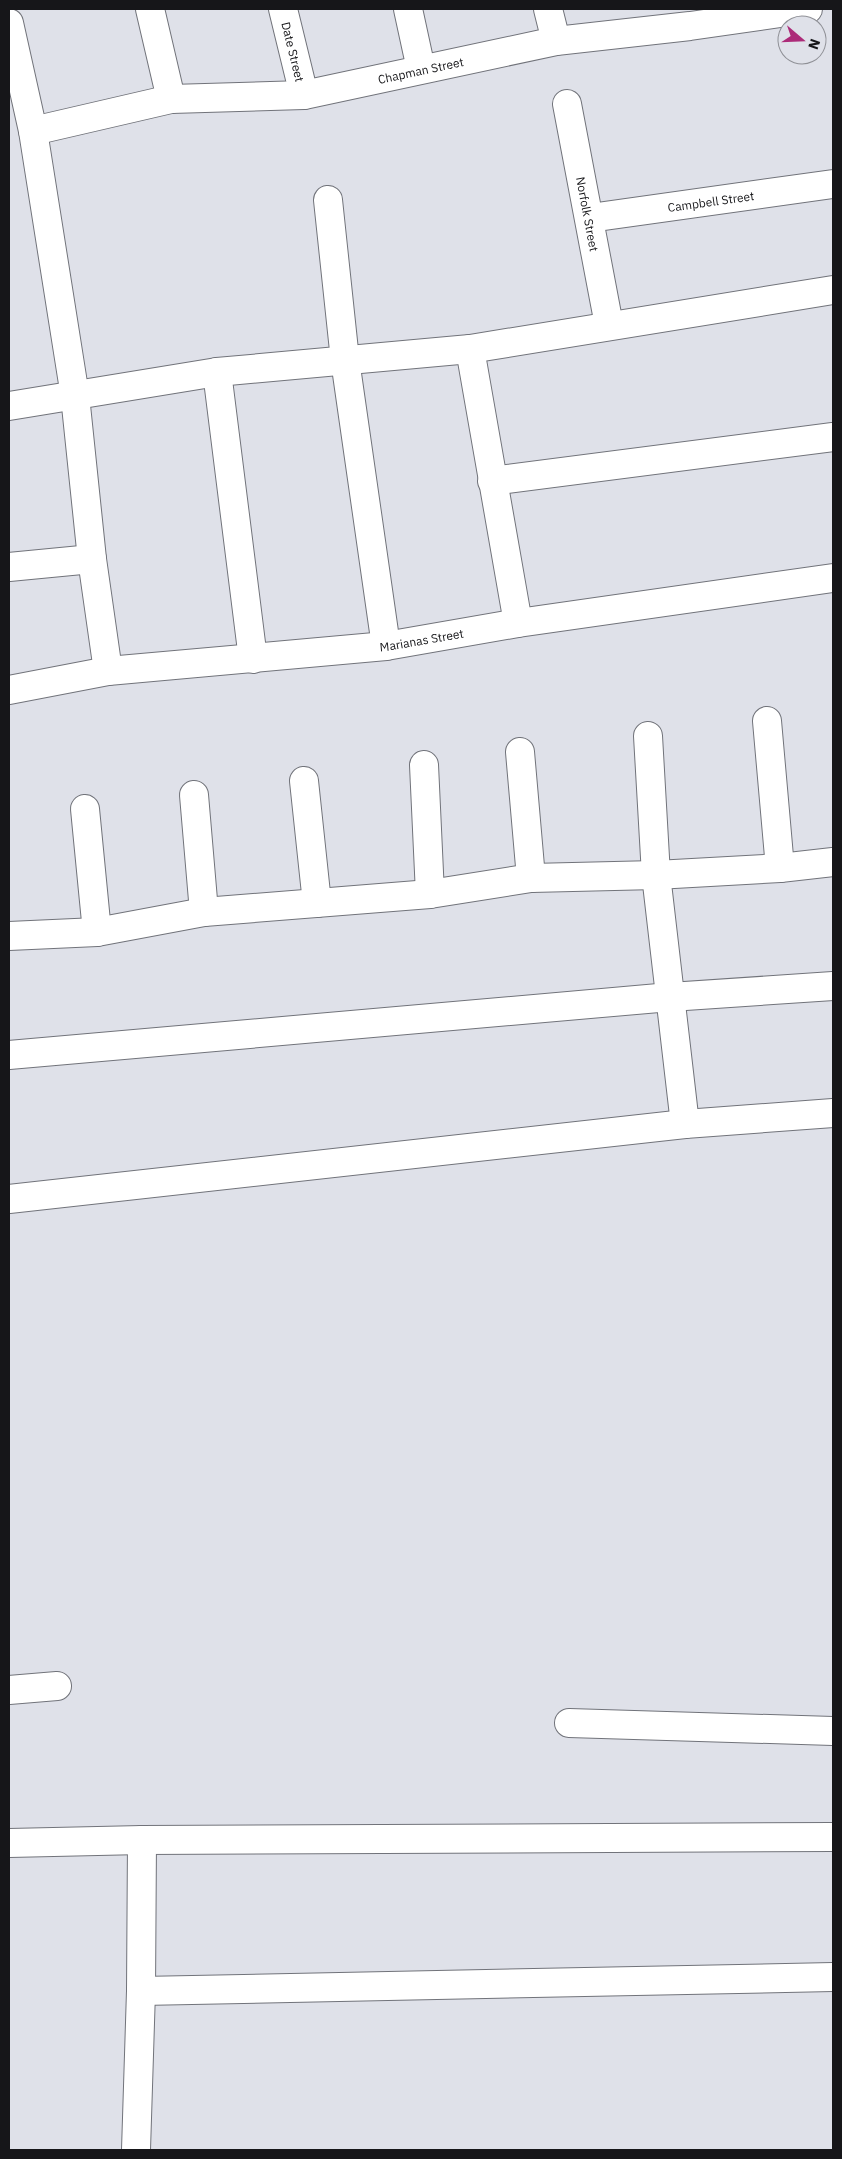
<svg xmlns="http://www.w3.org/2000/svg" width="842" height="2159" font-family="'IBM Plex Sans',sans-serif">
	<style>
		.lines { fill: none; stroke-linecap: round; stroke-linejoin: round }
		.minor-casing { stroke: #71737a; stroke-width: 30 }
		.minor { stroke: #fff; stroke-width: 28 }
		.labels { text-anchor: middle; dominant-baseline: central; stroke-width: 5; stroke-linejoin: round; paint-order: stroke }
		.street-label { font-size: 12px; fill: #161619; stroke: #dfe1e9 }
	</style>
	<rect width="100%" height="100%" fill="#dfe1e9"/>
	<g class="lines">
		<defs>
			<g id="minor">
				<path d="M150,9L171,99"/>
				<path id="s1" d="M283,9L304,95"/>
				<path d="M408,9L421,69"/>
				<path d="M548,9L556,41"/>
				<path d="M9,23L33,131L75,396L92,559L108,671"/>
				<path id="s2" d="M567,104L609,325"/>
				<path id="s3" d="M33,131L171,99L304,95L556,41L690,26L808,9"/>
				<path d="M328,200L345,360L386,646"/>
				<path id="s4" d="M590,218L833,184"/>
				<path d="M470,349L518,623"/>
				<path d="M217,372L253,659"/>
				<path d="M9,406L217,372L470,349L833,290"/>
				<path d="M492,481L833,437"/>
				<path d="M9,567L92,559"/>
				<path id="s5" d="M9,690L108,671L386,646L518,623L833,578"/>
				<path d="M767,721L780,868"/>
				<path d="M648,736L656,875L685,1124"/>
				<path d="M520,752L531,878"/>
				<path d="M424,765L430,894"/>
				<path d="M304,781L317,903"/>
				<path d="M194,795L204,912"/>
				<path d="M85,809L97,932"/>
				<path d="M9,936L97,932L204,912L430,894L531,878L656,875L780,868L833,862"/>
				<path d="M9,1055L670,997L833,986"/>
				<path d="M9,1199L685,1124L833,1113"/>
				<path d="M9,1690L57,1686"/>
				<path d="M569,1723L833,1731"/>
				<path d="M9,1843L142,1840L833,1837"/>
				<path d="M141,1991L833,1977"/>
				<path d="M136,2150L141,1991L142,1840"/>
			</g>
		</defs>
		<use href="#minor" class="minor-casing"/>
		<use href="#minor" class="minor"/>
	</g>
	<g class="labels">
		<g class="street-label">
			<text stroke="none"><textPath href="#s1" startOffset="44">Date Street</textPath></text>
			<text stroke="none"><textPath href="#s3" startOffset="394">Chapman Street</textPath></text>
			<text stroke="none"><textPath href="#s4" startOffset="122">Campbell Street</textPath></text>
			<text stroke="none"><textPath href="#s2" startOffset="112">Norfolk Street</textPath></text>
			<text stroke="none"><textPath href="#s5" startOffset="416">Marianas Street</textPath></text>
		</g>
	</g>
	<rect width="842" height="2159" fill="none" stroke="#161619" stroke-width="20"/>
	<g transform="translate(802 40) rotate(109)"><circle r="24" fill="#dfe1e9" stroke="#8f9096"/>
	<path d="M0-4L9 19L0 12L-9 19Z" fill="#ac2b79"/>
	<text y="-8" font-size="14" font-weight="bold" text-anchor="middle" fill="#161619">N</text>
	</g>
</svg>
